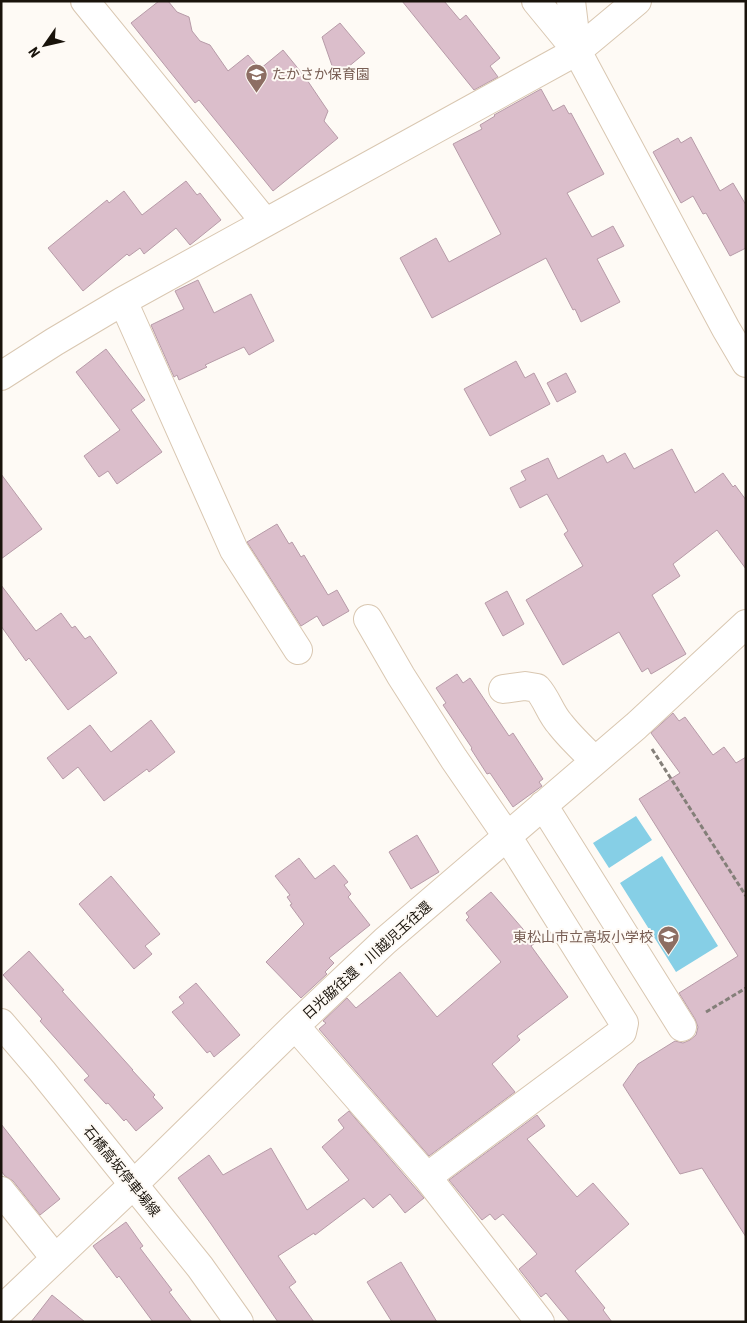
<svg xmlns="http://www.w3.org/2000/svg" width="747" height="1323" font-family="'Roboto Condensed','Noto Sans JP',sans-serif">
	<style>
		.water { fill: #86cfe6 }
		.building { fill: #dbbecb; stroke: #b79ba8 }
		.lines { fill: none; stroke-linecap: round; stroke-linejoin: round }
		.minor-casing { stroke: #d9c7b1; stroke-width: 30 }
		.major-casing { stroke: #d9c7b1; stroke-width: 30 }
		.path { stroke: #847f79; stroke-width: 3; stroke-dasharray: 5 2.5; stroke-linecap: butt }
		.minor { stroke: #fff; stroke-width: 28 }
		.major { stroke: #fff; stroke-width: 28 }
		.labels { text-anchor: middle; dominant-baseline: central; stroke-width: 4; stroke-linejoin: round; paint-order: stroke }
		.education-label { font-size: 14px; fill: #785e54; stroke: #fefaf5; text-anchor: start }
		.street-label { font-size: 14px; fill: #19130b; stroke: #fefaf5 }
	</style>
	<rect width="100%" height="100%" fill="#fefaf5"/>
	<path class="water" d="M636,816L652,840L609,868L593,843Z
		M662,856L718,946L676,972L620,883Z"/>
	<path class="building" d="M159,1H168L177,12L189,17L192,31L200,41L210,45L228,71L248,55L260,69L283,50L305,77L328,111L324,121L338,138L273,191L199,100L195,103L131,23Z
		M402,1H444L460,20L466,15L500,58L490,66L498,77L474,90Z
		M340,23L365,53L336,77L322,37Z
		M541,89L553,111L564,105L569,114L571,113L604,174L567,193L592,237L613,226L624,246L597,259L620,302L581,322L575,309L573,310L546,258L432,318L400,258L436,238L449,262L501,234L453,144L482,129L480,125L495,116L494,115Z
		M691,137L720,191L733,183L746,205V248L730,256L706,213L703,214L693,196L681,203L653,152L678,138L681,143Z
		M186,181L197,195L200,193L221,220L190,245L176,228L144,254L140,248L129,256L127,254L83,291L48,248L107,200L109,203L124,191L142,215Z
		M198,280L214,313L251,294L274,341L249,355L244,347L205,365L207,367L179,380L177,375L174,377L151,325L184,309L175,291Z
		M106,349L145,400L131,410L162,452L117,484L108,471L99,477L84,456L120,430L76,372Z
		M516,361L525,378L534,373L550,404L490,436L464,389Z
		M566,373L576,392L557,402L547,383Z
		M672,449L695,493L723,473L733,487L735,485L746,500V569L717,530L673,564L680,576L652,595L686,654L651,674L648,668L642,672L619,632L563,665L526,600L583,566L564,534L568,531L547,494L520,508L510,488L526,480L521,471L548,458L558,479L603,455L607,463L625,453L634,469Z
		M1,474L42,529L1,559Z
		M277,524L289,544L292,542L301,557L304,555L328,595L337,590L349,611L323,626L317,616L301,626L247,542Z
		M1,585L36,631L61,613L72,628L75,626L85,639L90,636L117,673L68,710L29,658L26,661L1,626Z
		M507,591L524,624L503,636L485,603Z
		M457,674L463,683L470,678L509,736L513,733L543,779L539,782L542,786L513,807L490,773L487,774L471,749L472,748L443,705L446,703L436,688Z
		M673,713L679,721L685,717L713,755L724,747L736,763L746,757V1237L702,1168L680,1174L623,1085L638,1064L675,1041L683,1043L690,1040L696,1035L698,1027L695,1019L679,993L738,956L639,799L680,773L651,733Z
		M151,720L175,752L149,772L147,769L104,801L78,767L63,779L47,758L90,725L111,752Z
		M417,835L439,872L411,889L389,852Z
		M299,858L315,879L334,865L348,882L344,885L351,894L348,897L370,925L329,958L334,963L325,972L327,974L301,998L266,962L304,924L290,905L292,904L287,897L290,895L275,876Z
		M111,876L160,934L145,946L152,954L134,969L79,904Z
		M491,892L535,943L531,946L568,997L517,1036L520,1040L492,1064L515,1092L429,1156L319,1029L326,1023L323,1021L347,998L356,1008L400,972L437,1017L501,962L466,920L469,917L466,913Z
		M29,951L64,990L62,991L133,1070H132L155,1095L153,1097L163,1108L136,1131L126,1119L124,1121L108,1103L106,1104L84,1080L89,1076L40,1021L42,1019L3,975Z
		M196,983L240,1035L214,1057L210,1051L207,1053L172,1012L184,1003L179,997Z
		M349,1111L424,1198L405,1213L390,1194L373,1208L364,1198L315,1235L314,1233L278,1256L296,1282L289,1287L314,1322H278L211,1224L178,1178L209,1155L223,1175L271,1148L307,1210L349,1180L322,1147L344,1128L338,1120Z
		M537,1115L545,1126L527,1139L577,1197L593,1183L629,1224L575,1271L605,1308L603,1310L612,1322H570L546,1293L541,1297L519,1269L537,1254L503,1214L495,1220L490,1214L482,1220L449,1180Z
		M1,1124L60,1199L40,1215L13,1181L5,1176L1,1171Z
		M126,1222L143,1246L140,1248L172,1290L169,1292L192,1322H153L119,1276L117,1278L93,1246Z
		M401,1262L437,1322H392L367,1282Z
		M52,1295L85,1322H31Z"/>
	<g class="lines">
		<defs>
			<path id="minor" d="M85,1L265,222
				M536,1L577,51
				M571,1L577,51L726,329L746,363
				M123,301L234,550L298,650
				M1,376L54,342L123,301L577,51L637,1
				M368,619L401,676L454,759L507,836L624,1023L622,1032L427,1177
				M503,689L525,686L537,688C547,699 550,713 560,724C570,737 583,749 595,761
				M543,805L682,1027
				M295,1026L427,1177L540,1322
				M1,1191L55,1258
				M1,1310L133,1185L295,1026L385,941L636,726L746,624"/>
			<path id="major" d="M1,1023L42,1071L200,1267L239,1322"/>
		</defs>
		<use href="#minor" class="minor-casing"/>
		<use href="#major" class="major-casing"/>
		<path class="path" d="M652,749L746,896
			M706,1012L746,988"/>
		<use href="#minor" class="minor"/>
		<use href="#major" class="major"/>
	</g>
	<defs>
		<symbol id="school-pin" viewBox="-11 -11 22 30"><path d="M0 17L-7.5 6A9.5 9.5 0 1 1 7.5 6Z" fill="#8d6e63" stroke="#fefaf5"/><path d="M0-5L7-2L0 1L-7-2ZM-4 1L0 2.5L4 1V4Q0 6-4 4Z" fill="#fff"/></symbol>
	</defs>
	<g fill-rule="evenodd">
		<use href="#school-pin" x="244" y="62" width="25" height="34"/>
		<use href="#school-pin" x="656" y="924" width="25" height="34"/>
	</g>
	<g class="labels">
		<g class="education-label">
			<text x="272" y="74">たかさか保育園</text>
			<text x="653" y="937" text-anchor="end">東松山市立高坂小学校</text>
		</g>
		<g class="street-label">
			<text transform="translate(367 960) rotate(-42)">日光脇往還・川越児玉往還</text>
			<text transform="translate(122 1171) rotate(51)">石橋高坂停車場線</text>
		</g>
	</g>
	<rect width="747" height="1323" fill="none" stroke="#19130b" stroke-width="5"/>
	<g transform="translate(45 45) rotate(236)" stroke="#fefaf5" stroke-width="4" paint-order="stroke">
	<path d="M0-4L9 19L0 12L-9 19Z" fill="#19130b"/>
	<text y="-8" font-size="14" font-weight="bold" text-anchor="middle" fill="#19130b">N</text>
	</g>
</svg>
